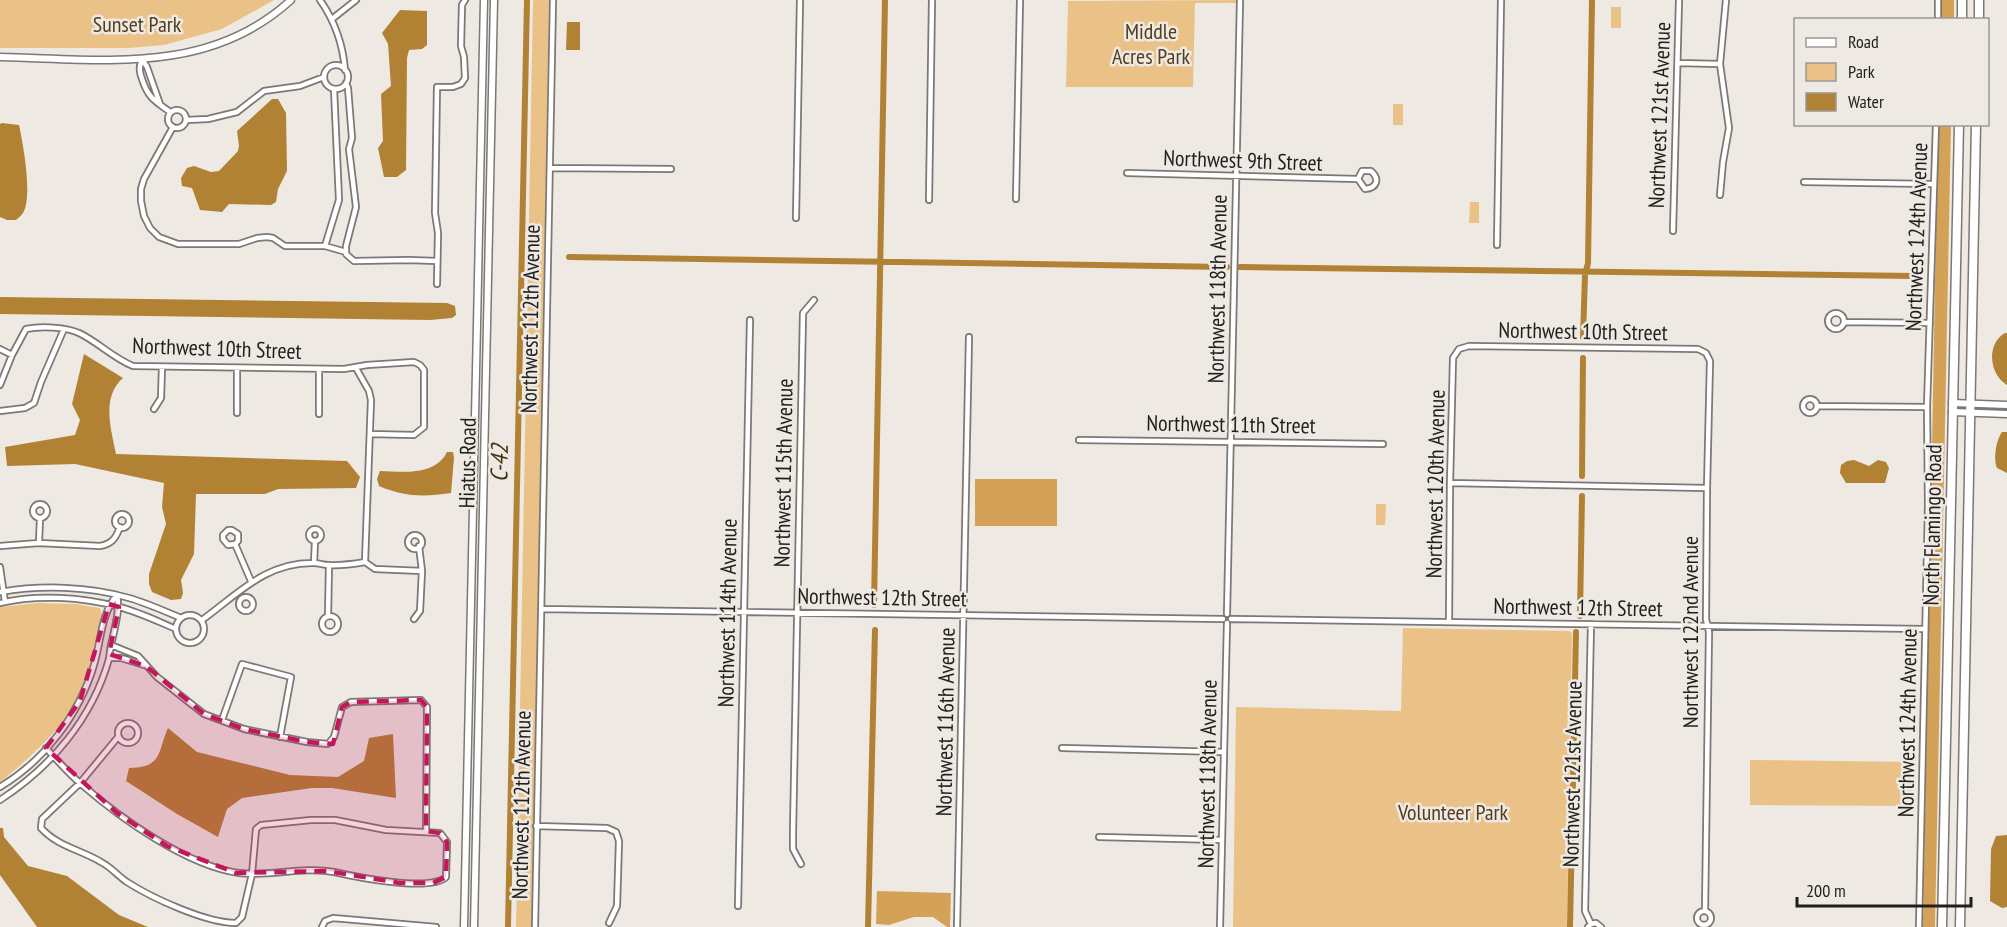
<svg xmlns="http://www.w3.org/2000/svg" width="2007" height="927" font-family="'PT Sans Narrow',sans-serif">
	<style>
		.green { fill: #eac287 }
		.forest { fill: #d3a256 }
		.water { fill: #b18234 }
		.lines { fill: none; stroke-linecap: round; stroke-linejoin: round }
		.canal { stroke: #b18234; stroke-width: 6 }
		.street-casing { stroke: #7c7873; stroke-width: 8 }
		.secondary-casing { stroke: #7c7873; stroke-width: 9 }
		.highway-casing { stroke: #7c7873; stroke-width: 11 }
		.street { stroke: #fff; stroke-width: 4.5 }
		.secondary { stroke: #fff; stroke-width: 6 }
		.highway { stroke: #fff; stroke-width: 8 }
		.marked { fill: #c2185b; fill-opacity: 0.2; stroke: #c2185b; stroke-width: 4.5; stroke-dasharray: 12 8; stroke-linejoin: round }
		.labels { text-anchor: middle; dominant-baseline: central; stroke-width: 5; stroke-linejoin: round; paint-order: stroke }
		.park-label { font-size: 22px; fill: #523d1c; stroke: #eee9e3 }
		.street-label { font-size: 22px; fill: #201f1d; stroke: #eee9e3 }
		.water-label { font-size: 24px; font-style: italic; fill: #453110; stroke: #eee9e3 }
	</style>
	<rect width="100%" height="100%" fill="#eee9e3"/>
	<path class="green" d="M0,0H274L222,29L164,45L129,48H0Z
		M533,0H549L533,927H516Z
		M1236,0V3H1195L1193,87H1066L1068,1Z
		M1611,7H1621V28H1611Z
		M1393,104H1403V125H1393Z
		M1470,202H1479V223H1469Z
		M1376,504H1386L1385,525H1376Z
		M37,603L76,604L100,608L102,616L100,627C95,647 91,669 83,689C69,723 28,760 0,782V607Z
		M1403,628L1569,631L1572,633L1567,927H1233L1236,707L1401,711Z
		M1750,760L1912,762V806L1750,805Z"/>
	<path class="forest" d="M1941,0H1954V19H1940Z
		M1951,124L1935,927H1923L1938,125Z
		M975,479H1057V526H975Z
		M877,891L951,893L950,927H947L933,917H914L889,925L876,924Z"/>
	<path class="water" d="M400,10L427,11V45L422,49L409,50L407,58L406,170L397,177H384L378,148L383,141L381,94L391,86L388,44L382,33Z
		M567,22H580V50H566Z
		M272,99H278L286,113L287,171L278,189L276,202L271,205L229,204L222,212L200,210L192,188L182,186L181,178L187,168L194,166L211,172L219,171L238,151L239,146L237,131Z
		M2,123L19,125C23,144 33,196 23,213C22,215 17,219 16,220H7L0,217V124Z
		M0,297L447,303L455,306L456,315L452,318L430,320L0,314Z
		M2005,333H2007V385C1989,374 1986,344 2005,333Z
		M84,354L123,378C101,397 111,429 116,454L347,461L360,477L356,488L278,489L265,494H196L194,554L181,580L183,593L181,599L171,600L152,592L149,584V574L166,524L162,507L164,483L75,464L7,466L5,447L75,435L80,420L72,404Z
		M2002,432H2007V473L1997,468C1993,459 1996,440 2002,432Z
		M447,452H453L454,458L451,493C423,497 405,497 379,486L377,479L380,471C403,472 435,476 447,452Z
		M1854,460L1869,466L1878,460L1886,462L1889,468L1885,483H1846L1840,473L1841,465L1847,461Z
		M168,728L197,752L290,775L338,777L364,761L369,738L393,734L396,798L332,788H312L242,798L227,809L218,837L177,814L126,781L129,768C163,767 157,753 168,728Z
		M0,828H3L4,837L28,866L67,876L119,915L148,927H37L0,875Z
		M2007,835V907L2002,908L1990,901L1991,849L1996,836Z"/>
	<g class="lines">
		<path class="canal" d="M569,257L1227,267
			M1240,267L1915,276
			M1583,337L1585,275L1588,263L1592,0
			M1582,476L1583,358
			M874,605L885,0
			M1580,616L1582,496
			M508,927L527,0
			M868,927L875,630
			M1570,927L1576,632"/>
		<defs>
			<path id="street" d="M320,0C334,20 343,45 345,70
				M332,19L356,0
				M1938,20V0
				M142,59C139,67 139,70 142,79C148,98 155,101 170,112
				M142,59L147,67L160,104
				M1678,63L1720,64
				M324 77a12 12 0 1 1 24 0a12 12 0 1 1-24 0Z
				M346,83L348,88L352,138L349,149L356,207L346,246V254L354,261L409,260L437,261
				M168 119a9 9 0 1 1 18 0a9 9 0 1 1-18 0Z
				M186,120L208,119L237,112L264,91L300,86L324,77
				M173,127L144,179L141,189V201L144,216L150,228L159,237L178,244H239L257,238L267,237L273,238L285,246H325L346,252
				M550,168L671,169
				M1127,173L1358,179L1365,189C1377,188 1380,179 1371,171H1362L1358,179
				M1804,182L1933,184
				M1720,195L1723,162L1729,128L1720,64L1726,0
				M1016,199L1020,0
				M929,200L932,0
				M796,218L800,0
				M1673,231L1679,0
				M1497,245L1501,0
				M325,246L339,200L334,89
				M437,284L438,233L435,213L437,87H453L461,84L465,78L464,57L461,46L462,5L465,0
				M1828 321a8 8 0 1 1 16 0a8 8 0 1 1-16 0Z
				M1844,322L1930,323
				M0,349L12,355L26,329C41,326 66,327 79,333C98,342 113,358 133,366L344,369L367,365L414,362L420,365L424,370V427L414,435L370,434
				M356,368L369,391L371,400L365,562
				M319,369V414
				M0,385L12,355
				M1803 406a7 7 0 1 1 14 0a7 7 0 1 1-14 0Z
				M1817,406L1927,407
				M154,409L161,398L162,367
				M0,411L25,408L34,403L41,382L64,329
				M237,413V368
				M1079,440L1383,444
				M1450,483L1707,488
				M33 511a7 7 0 1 1 14 0a7 7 0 1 1-14 0Z
				M115 521a7 7 0 1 1 14 0a7 7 0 1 1-14 0Z
				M309 535a6 6 0 1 1 12 0a6 6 0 1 1-12 0Z
				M408 542a7 7 0 1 1 14 0a7 7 0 1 1-14 0Z
				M39,543L40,518
				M235,544L228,545L223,539V535L228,530H232L238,534V541L235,544L251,581
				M0,546L39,543L100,546C112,544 116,538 120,527
				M314,563L315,541
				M0,567L5,602
				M0,592C41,585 89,586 129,598C147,603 164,611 181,618
				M239 604a7 7 0 1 1 14 0a7 7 0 1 1-14 0Z
				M0,603C37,594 83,597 119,607C139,612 157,621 176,629
				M541,609L1223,619
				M1227,614L1240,0
				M176 629a14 14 0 1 1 28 0a14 14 0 1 1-28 0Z
				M322 624a8 8 0 1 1 16 0a8 8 0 1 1-16 0Z
				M328,616L329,565
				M414,619L420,611L422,571L419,546
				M1231,619L1925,629
				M202,620C238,594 266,562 314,563C319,563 324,565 328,565C341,566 353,564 365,562L375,569L422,571
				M1449,622L1450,483L1453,358L1459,349L1469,346L1698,349L1706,353L1710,361L1707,488L1706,619L1709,632L1705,911
				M111,645L138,656L157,677L204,714L244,729L307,742L328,744L334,737L342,707L351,702L421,700L427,707L426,831
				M109,658H121L144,665
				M222,720L242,664L291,677L280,737
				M118 733a10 10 0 1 1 20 0a10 10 0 1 1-20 0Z
				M46,748C57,760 68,773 81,784C120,818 187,866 239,873C270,877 303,866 334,872C356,877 430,892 446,877L447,842L440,833L386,830L335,820H311L261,825L256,829L252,874L242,917L236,923C206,923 152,898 127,882C118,876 111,867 101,862C81,850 57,846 41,828L42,819L80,783L118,737
				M1062,748L1224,752
				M0,787C45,760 79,715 94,665C101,642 101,613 117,595
				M0,800C51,767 92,719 109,659C110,653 110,647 112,641C115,626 120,611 117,595
				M536,826L607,828L616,832L619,841L617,906L609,923
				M1099,837L1222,840
				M801,864L793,849V832L803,313L814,300
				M738,906L750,320
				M1697 918a7 7 0 1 1 14 0a7 7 0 1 1-14 0Z
				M1591,924L1585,911L1591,624
				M322,927L325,921L333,918L436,927
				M535,927L553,0
				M957,927L969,337
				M1220,927L1227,623
				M1588,927L1591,924L1596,923L1601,927
				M1919,927L1928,505L1927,407L1936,124"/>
			<path id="secondary" d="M0,57C103,59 208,76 291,0
				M1952,403L2007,405
				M1952,412L2007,414
				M464,927L484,0
				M474,927L494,0"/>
			<path id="highway" d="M1962,20V0
				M1979,20V0
				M1942,927L1959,124
				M1960,927L1976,124"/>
		</defs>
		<use href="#street" class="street-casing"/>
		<use href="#secondary" class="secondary-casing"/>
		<use href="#highway" class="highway-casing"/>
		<use href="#street" class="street"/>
		<use href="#secondary" class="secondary"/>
		<use href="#highway" class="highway"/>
	</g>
	<path class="marked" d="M109,604L119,607L109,654L146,666L204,714L244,729L307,742L333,744L342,707L351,702L421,700L427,707L426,831L440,833L447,842L446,877L433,883H400L327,871L236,873L167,846L117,813L46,748L80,701Z"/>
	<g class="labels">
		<g class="park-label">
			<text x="137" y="24">Sunset Park</text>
			<text x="1151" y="31">Middle<tspan x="1151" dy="25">Acres Park</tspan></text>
			<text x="1453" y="812">Volunteer Park</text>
		</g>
		<g class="street-label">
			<text transform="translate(1659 115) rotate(-88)">Northwest 121st Avenue</text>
			<text transform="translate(1243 160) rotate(2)">Northwest 9th Street</text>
			<text transform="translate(1916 237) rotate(-88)">Northwest 124th Avenue</text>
			<text transform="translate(1217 289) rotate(-89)">Northwest 118th Avenue</text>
			<text transform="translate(530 319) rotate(-89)">Northwest 112th Avenue</text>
			<text transform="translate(1583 331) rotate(1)">Northwest 10th Street</text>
			<text transform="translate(217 348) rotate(2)">Northwest 10th Street</text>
			<text transform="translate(1231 424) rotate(1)">Northwest 11th Street</text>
			<text transform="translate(467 463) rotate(-89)">Hiatus Road</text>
			<text transform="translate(783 473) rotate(-89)">Northwest 115th Avenue</text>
			<text transform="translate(1435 484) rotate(-89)">Northwest 120th Avenue</text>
			<text transform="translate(1932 525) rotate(-89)">North Flamingo Road</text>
			<text transform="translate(882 597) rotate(1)">Northwest 12th Street</text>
			<text transform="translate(1578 607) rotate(1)">Northwest 12th Street</text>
			<text transform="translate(727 613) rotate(-89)">Northwest 114th Avenue</text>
			<text transform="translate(1690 632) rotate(-90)">Northwest 122nd Avenue</text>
			<text transform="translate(945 722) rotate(-89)">Northwest 116th Avenue</text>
			<text transform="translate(1907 723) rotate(-89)">Northwest 124th Avenue</text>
			<text transform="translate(1207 774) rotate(-89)">Northwest 118th Avenue</text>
			<text transform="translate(1572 774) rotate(-89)">Northwest 121st Avenue</text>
			<text transform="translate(521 805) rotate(-89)">Northwest 112th Avenue</text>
		</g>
		<g class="water-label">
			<text transform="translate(499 463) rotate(-89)">C-42</text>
		</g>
	</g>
	<rect x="1794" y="18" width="195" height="108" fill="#eee9e3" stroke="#9c9894" stroke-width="1.5"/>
	<rect x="1806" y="38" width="30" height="9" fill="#ffffff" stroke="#9c9894" stroke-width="1.5"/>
	<text x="1848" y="48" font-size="18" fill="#201f1d">Road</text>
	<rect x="1806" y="63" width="30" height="18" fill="#eac287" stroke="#9c9894" stroke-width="1.5"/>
	<text x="1848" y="78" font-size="18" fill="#201f1d">Park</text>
	<rect x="1806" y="93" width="30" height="18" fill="#b18234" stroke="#9c9894" stroke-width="1.5"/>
	<text x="1848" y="108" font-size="18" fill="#201f1d">Water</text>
	<path d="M1797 897v9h174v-9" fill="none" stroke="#201f1d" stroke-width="3"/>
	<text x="1806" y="897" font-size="18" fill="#201f1d" stroke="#eee9e3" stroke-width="4.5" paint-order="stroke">200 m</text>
</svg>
